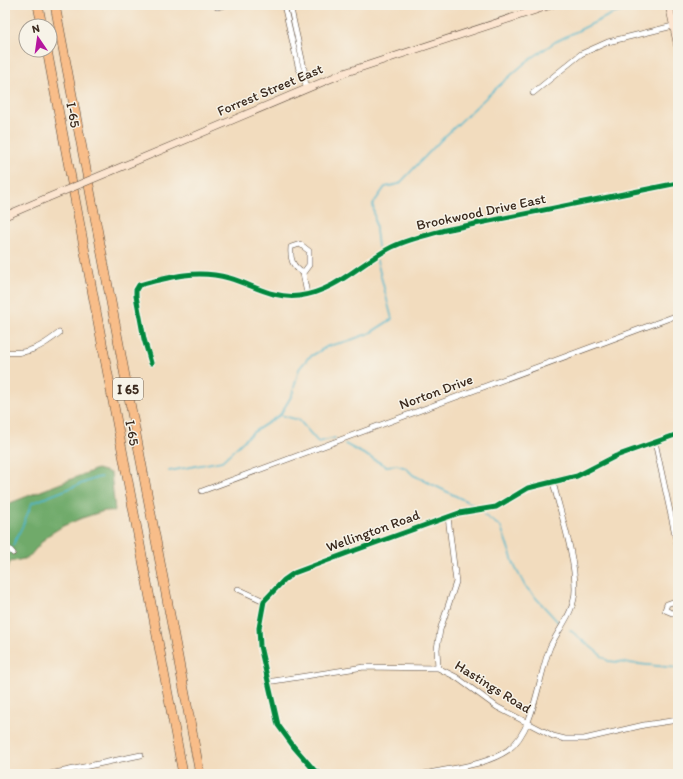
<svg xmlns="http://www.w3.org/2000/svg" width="683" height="779" font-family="Itim,sans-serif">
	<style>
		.forest { fill: #70aa6a; stroke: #566a44 }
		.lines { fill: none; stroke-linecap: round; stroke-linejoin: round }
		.stream { stroke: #4eb6cc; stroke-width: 1.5 }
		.street-casing { stroke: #564536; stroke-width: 6 }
		.secondary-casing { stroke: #564536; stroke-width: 8 }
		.highway-casing { stroke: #564536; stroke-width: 10 }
		.street { stroke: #fff; stroke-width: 5 }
		.secondary { stroke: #fce5d0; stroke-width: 7 }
		.highway { stroke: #f8bd89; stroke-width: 9 }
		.secondary-bridge-casing { stroke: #564536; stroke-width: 8; stroke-linecap: butt }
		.secondary-bridge { stroke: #fce5d0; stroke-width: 7 }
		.cycleway-casing { stroke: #f7f3e8; stroke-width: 8 }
		.cycleway { stroke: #00873e; stroke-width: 5 }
		.labels { text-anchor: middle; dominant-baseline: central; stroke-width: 3; stroke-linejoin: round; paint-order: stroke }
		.shield { fill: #f7f3e8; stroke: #73665b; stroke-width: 1 }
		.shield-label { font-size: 13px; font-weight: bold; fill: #3b2a1e }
		.street-label { font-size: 14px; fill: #3b2a1e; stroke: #f7f3e8 }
	</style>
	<rect width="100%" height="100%" fill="#f7f3e8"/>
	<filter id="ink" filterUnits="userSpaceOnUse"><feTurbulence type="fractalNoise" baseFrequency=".025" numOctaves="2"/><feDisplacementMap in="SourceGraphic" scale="8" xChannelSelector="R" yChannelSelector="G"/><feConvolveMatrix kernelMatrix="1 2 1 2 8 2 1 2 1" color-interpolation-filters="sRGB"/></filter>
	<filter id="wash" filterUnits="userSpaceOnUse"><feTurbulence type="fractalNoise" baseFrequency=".012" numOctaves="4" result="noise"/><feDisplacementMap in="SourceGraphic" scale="16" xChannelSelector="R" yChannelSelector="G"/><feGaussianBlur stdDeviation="0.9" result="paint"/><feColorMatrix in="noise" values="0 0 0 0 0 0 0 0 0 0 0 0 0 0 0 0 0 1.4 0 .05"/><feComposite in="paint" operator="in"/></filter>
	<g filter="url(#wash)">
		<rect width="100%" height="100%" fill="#f2dcbe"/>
		<path class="forest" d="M97,469L111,473L115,511H104L82,518L63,526L47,536L28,558L10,562L5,574V505Z"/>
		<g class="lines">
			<path class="stream" d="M672,9H678
				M378,247L373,204L385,187L399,184L440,141L493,91L526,62L555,42L612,14L639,7L668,8
				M280,415L299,420L318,442L335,438
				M345,444L386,466L397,465L406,468L413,475L472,504
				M169,471L222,461L252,433L280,415L292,395L299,369L308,358L328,346L348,341L370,333L392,319L377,261
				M484,515L501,527L515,567L525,586L558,622
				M12,547L22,527L32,503L96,478L102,477
				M5,553L8,551
				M570,630L608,661L678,668"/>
		</g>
	</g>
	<g filter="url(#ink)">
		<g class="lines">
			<defs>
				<path id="street" d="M284,5L299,70L303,76
					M290,5L304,68L306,88
					M217,7L225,5
					M533,93L581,54L608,42L673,26
					M303,273C292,266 290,259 291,247L300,244L309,251V265L303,273L307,294
					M5,352C27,355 42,347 59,333
					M151,363L144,339L136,296V290L139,285C169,277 197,269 229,278C253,285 273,299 299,296C337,291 360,263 392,247C409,239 427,235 445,230L678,183
					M655,442L678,548
					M202,491L678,315
					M5,544L13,553
					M238,589L264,601
					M678,600L667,604L665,610L672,613L678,611
					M438,668L437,649L440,630L456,582L448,517
					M267,682L364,667L438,668L456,677L497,707L553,736L565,739H584L644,725L678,720
					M50,774L141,755
					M320,774L314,770L294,747L278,725L260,646L259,628L264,601L284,580L294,573L353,551L459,513L496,507L528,488L577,476L616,456L678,434
					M424,774C451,768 485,766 508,750C535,730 538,677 550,647C559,628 575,612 575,589C575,555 561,515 553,482"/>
				<path id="secondary" d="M669,5L678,47
					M114,170L344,73L551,5
					M5,216L47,198"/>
				<path id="highway" d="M38,5L42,26
					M55,5L200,774
					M47,50L183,774"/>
			</defs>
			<use href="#street" class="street-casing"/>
			<use href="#secondary" class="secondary-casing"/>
			<use href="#highway" class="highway-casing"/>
			<use href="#street" class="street"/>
			<use href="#secondary" class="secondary"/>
			<use href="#highway" class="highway"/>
			<defs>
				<path id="secondary-bridge" d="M47,198L114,170"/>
			</defs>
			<use href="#secondary-bridge" class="secondary-bridge-casing"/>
			<use href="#secondary-bridge" class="secondary-bridge"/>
			<defs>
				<path id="cycleway" d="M151,363L144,339L136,296V290L139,285C169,277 197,269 229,278C253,285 273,299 299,296C337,291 360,263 392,247C409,239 427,235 445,230L678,183
					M320,774L314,770L294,747L278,725L260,646L259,628L264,601L284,580L294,573L353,551L459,513L496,507L528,488L577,476L616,456L678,434"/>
			</defs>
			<use href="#cycleway" class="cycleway-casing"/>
			<use href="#cycleway" class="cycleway"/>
		</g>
	</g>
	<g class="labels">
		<rect class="shield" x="113" y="378" width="30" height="22" rx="3"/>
		<g class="shield-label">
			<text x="128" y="389">I 65</text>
		</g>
		<g class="street-label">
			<text transform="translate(270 90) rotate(-23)">Forrest Street East</text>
			<text transform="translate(73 115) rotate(79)">I-65</text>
			<text transform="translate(481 212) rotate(-12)">Brookwood Drive East</text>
			<text transform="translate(436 392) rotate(-20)">Norton Drive</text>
			<text transform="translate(132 433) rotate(79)">I-65</text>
			<text transform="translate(373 531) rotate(-20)">Wellington Road</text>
			<text transform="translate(493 687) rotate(32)">Hastings Road</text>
		</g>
	</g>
	<rect width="683" height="779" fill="none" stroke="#f7f3e8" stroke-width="20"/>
	<g transform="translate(38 38) rotate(347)"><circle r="19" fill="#f7f3e8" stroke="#aca397"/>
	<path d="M0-3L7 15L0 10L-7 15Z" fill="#b5179e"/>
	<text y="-6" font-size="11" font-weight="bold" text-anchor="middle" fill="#3b2a1e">N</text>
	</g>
</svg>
